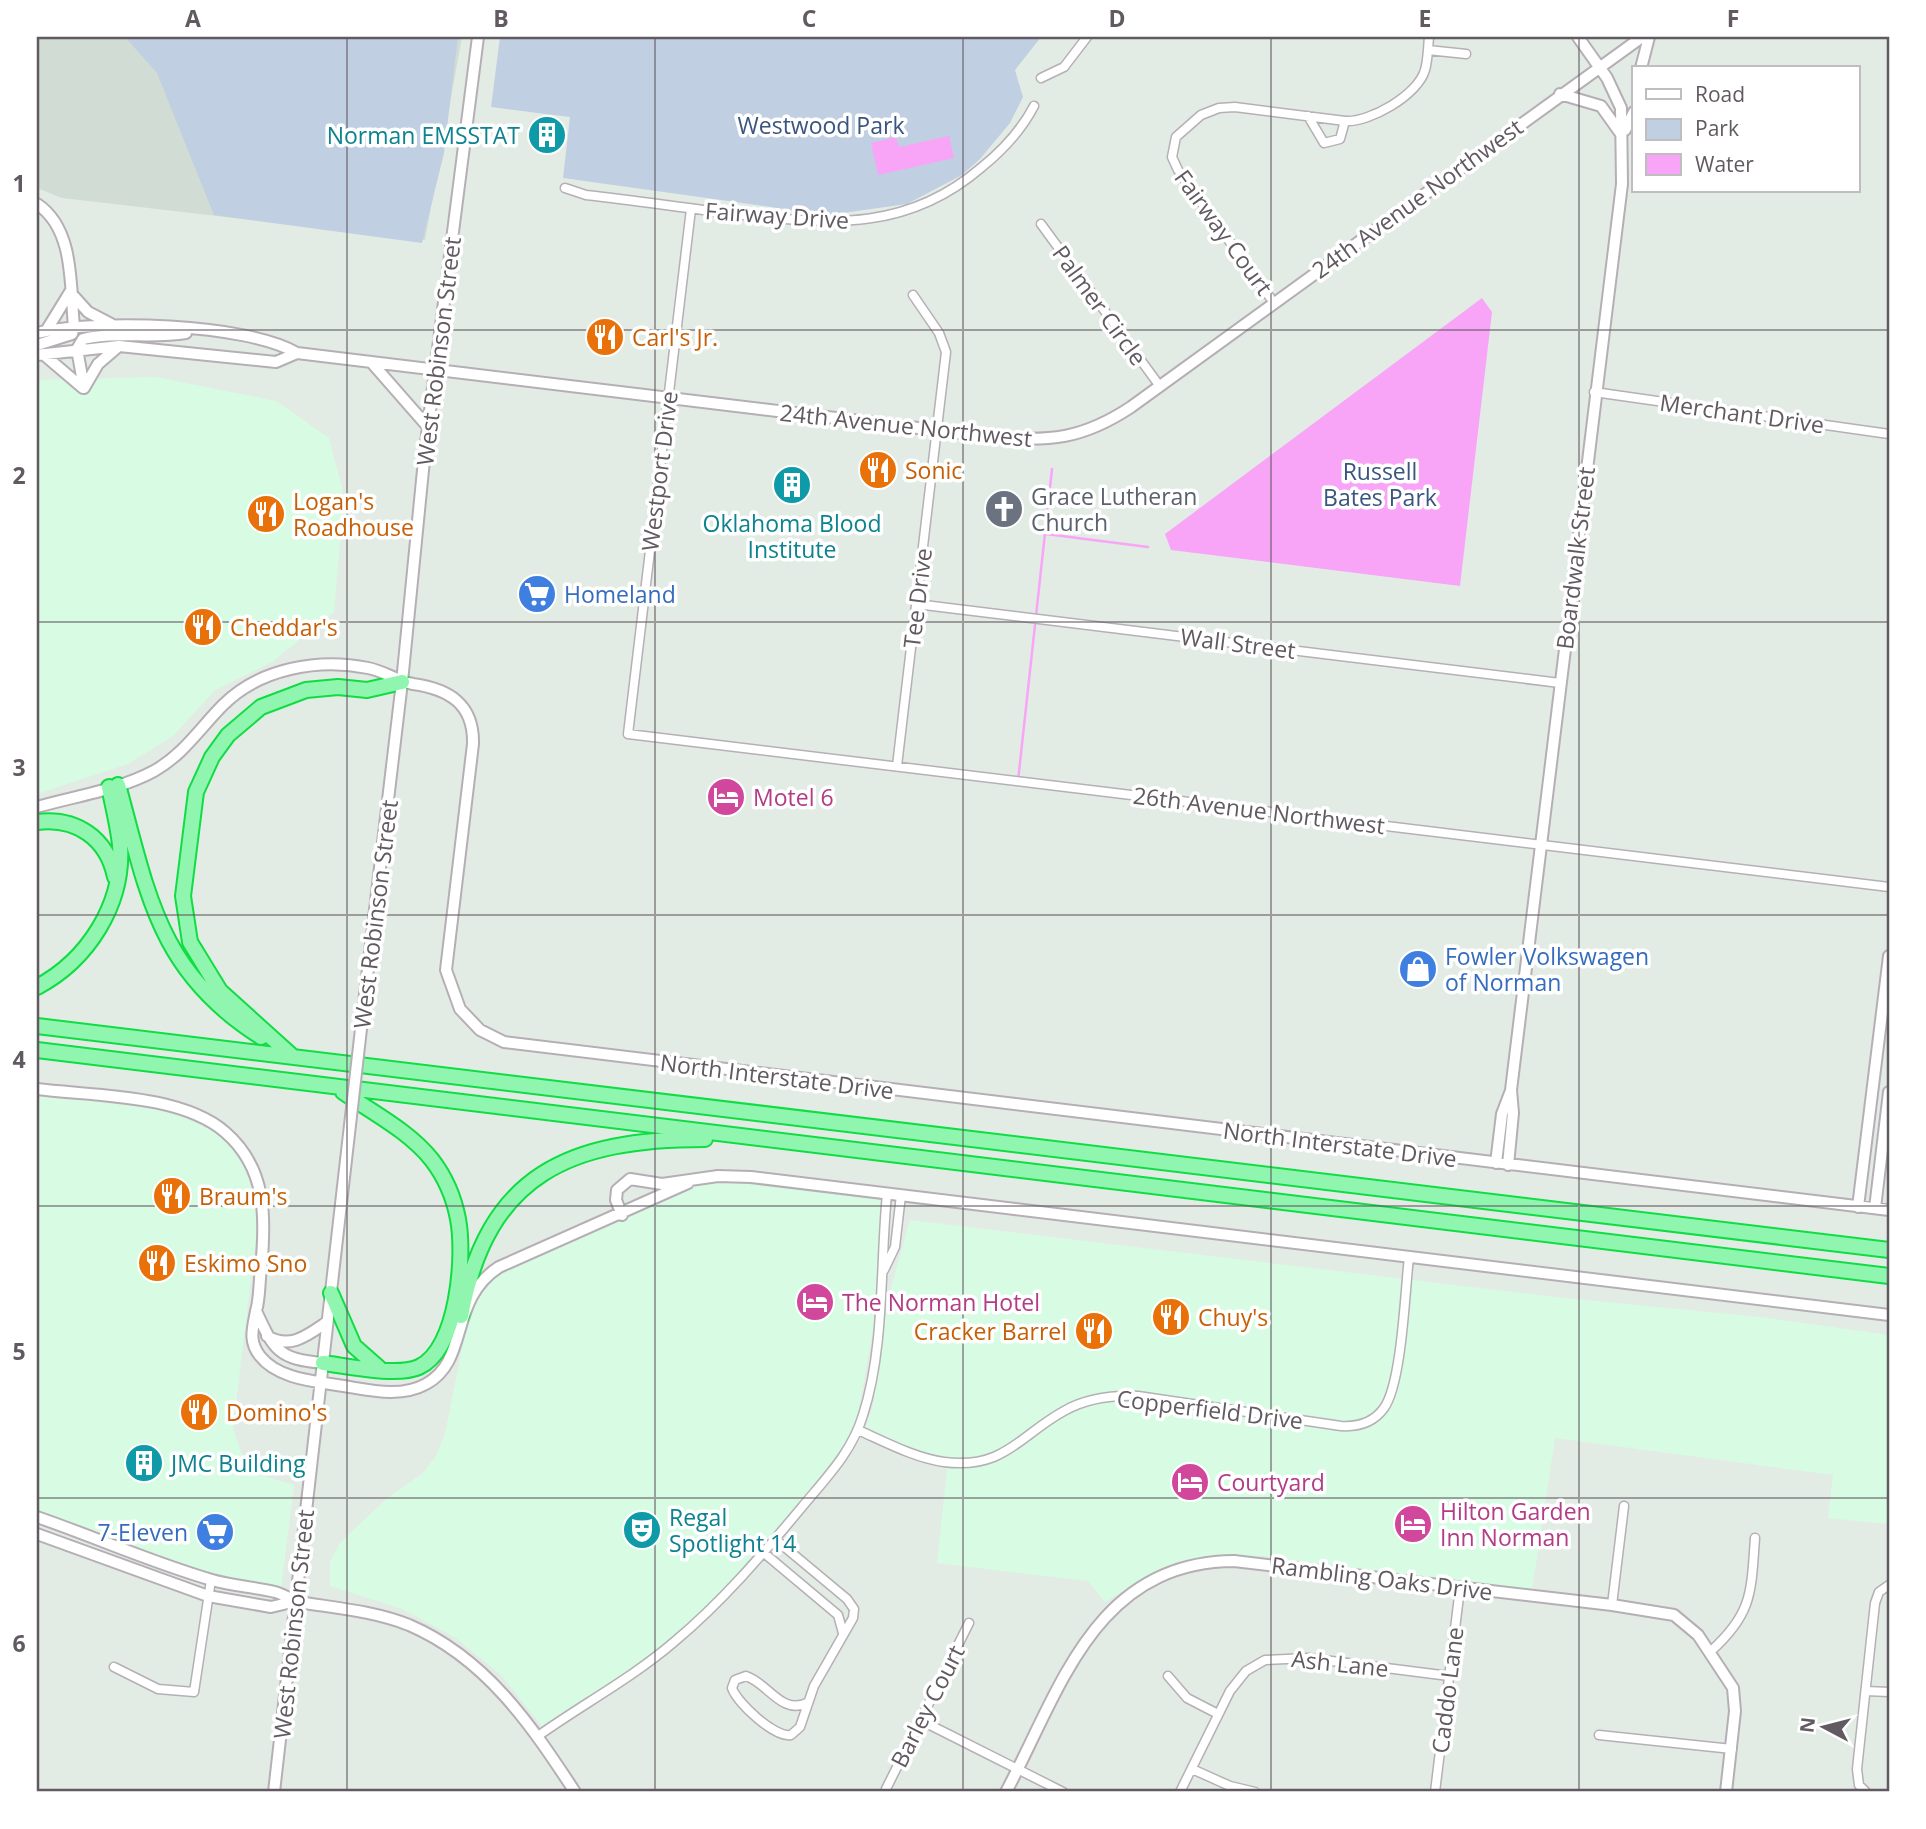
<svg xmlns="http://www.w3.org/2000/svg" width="1926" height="1829" font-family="'Open Sans',sans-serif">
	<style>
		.commercial { fill: #d8fbe3 }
		.education { fill: #d0dcd4 }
		.green { fill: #c0cfe2 }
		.water { fill: #f8a5f8 }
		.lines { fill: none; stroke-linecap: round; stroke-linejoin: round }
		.stream { stroke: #f8a5f8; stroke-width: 2.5 }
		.street-casing { stroke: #b6afb5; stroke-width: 11 }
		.secondary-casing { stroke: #b6aeb5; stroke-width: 14 }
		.highway-casing { stroke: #10dd44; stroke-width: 18 }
		.street { stroke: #fff; stroke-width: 8 }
		.secondary { stroke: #fff; stroke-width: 10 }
		.highway { stroke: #90f5af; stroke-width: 14 }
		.secondary-bridge-casing { stroke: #b6aeb5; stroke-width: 14; stroke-linecap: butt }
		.secondary-bridge { stroke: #fff; stroke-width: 10 }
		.grid { fill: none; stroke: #615a61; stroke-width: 2; stroke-opacity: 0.55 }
		.labels { text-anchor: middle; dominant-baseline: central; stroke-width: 7; stroke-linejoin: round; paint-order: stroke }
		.park-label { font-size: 23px; fill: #3a5580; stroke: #fff }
		.culture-label { font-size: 23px; fill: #0d838f; stroke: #fff; text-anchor: start }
		.street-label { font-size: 23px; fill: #615a61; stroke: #fff }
		.food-label { font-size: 23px; fill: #c56008; stroke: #fff; text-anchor: start }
		.worship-label { font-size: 23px; fill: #5b616d; stroke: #fff; text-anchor: start }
		.shop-label { font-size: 23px; fill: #366cbe; stroke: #fff; text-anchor: start }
		.hotel-label { font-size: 23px; fill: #b23c85; stroke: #fff; text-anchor: start }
		.neatline { fill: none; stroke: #615a61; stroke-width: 2.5 }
		.grid-label { font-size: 23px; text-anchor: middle; font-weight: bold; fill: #615a61 }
	</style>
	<rect width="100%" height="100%" fill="#e2ece5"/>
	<path class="commercial" d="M156,377L276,401L329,438L344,496L334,612L272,662L215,690L173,736L128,764L37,794V380Z
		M37,1095L169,1110L215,1132L227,1141L244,1167L254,1196L257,1230L233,1428L243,1458L264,1476L294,1485L281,1588L223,1578L37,1511Z
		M714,1178L882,1196L873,1329L857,1421L835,1463L715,1599L648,1658L542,1726L502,1676L456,1638L402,1609L330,1586V1562L340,1543L386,1499L423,1473L436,1456L445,1434L471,1303L496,1272L695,1183Z
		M910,1220L1555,1297L1760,1317L1889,1335V1524L1828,1518L1833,1475L1555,1438L1532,1590L1263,1556H1204L1154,1572L1105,1602L1088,1581L937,1563L948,1460L911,1448L866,1427L874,1401L884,1313Z"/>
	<path class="education" d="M37,37H462L425,240L62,198L37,188Z"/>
	<path class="green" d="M125,37H458L444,153L422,243L214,215L157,73Z
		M500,37H1041L1015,70L1023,97L1010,123L980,159L962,175L907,204L828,215L563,178L570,117L491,107Z"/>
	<path class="water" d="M949,136L954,158L878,175L871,143L896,137L899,147Z
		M1482,298L1492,312L1460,586L1171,550L1165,534Z"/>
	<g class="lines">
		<path class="stream" d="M1046,534L1148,547
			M1018,781L1052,469"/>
		<defs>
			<path id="street" d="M1428,50L1466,54
				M1041,78L1064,67L1087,37
				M1308,116L1324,143L1340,139L1345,121
				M565,188L586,195C639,201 692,209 745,215C835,225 909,230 982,167C1003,150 1021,131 1034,106
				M691,209L628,734L1889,887
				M1041,224L1159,385
				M1274,303L1178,170L1172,157L1176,137L1201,115L1219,108L1235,107L1345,121C1369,123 1418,95 1425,70C1428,60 1428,47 1429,37
				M1594,392L1889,434
				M916,604L1560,683
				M897,766L946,352L939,333L913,295
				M884,1270L895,1247L901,1195
				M858,1430C885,1442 915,1458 944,1462C1004,1470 1020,1435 1064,1411C1087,1398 1112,1395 1138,1396L1341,1426C1358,1427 1374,1422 1384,1408C1402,1383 1405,1290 1409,1257
				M775,1539L847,1599L854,1609L853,1618L814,1686L800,1727L791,1735C775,1738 737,1703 732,1688L735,1680L746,1676C768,1683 781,1715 807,1703
				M764,1553L838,1615L843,1633
				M1612,1605L1624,1506
				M1711,1651C1753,1613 1751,1592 1755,1538
				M114,1667L158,1689L194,1692L211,1580
				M1168,1676L1187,1698L1218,1714
				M1866,1691L1889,1692
				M920,1720L1063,1792
				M1599,1735L1732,1749
				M538,1736C583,1704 632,1678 674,1642C722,1602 762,1555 802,1507C826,1478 852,1452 863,1415C885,1348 880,1263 887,1194
				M1192,1769L1230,1786L1255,1792
				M886,1789L969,1623
				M1180,1792L1230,1691L1246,1671L1265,1660L1308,1658L1449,1676
				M1435,1792L1460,1588
				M1866,1792L1859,1785L1857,1769L1875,1603L1879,1592L1889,1585"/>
			<path id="secondary" d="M1641,68L1649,37
				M1560,94L1601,106L1621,134
				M1625,130L1634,112
				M37,204C75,229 70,287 74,327L72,334L37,345
				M70,292L88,312L111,324
				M46,331L70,292
				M37,333C96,319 246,323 297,353L993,437C1049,442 1083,439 1131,407L1642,37
				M43,354L83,388
				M37,355L119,346L276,362L297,353
				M372,363L428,427
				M84,388L77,349L83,339C116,331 152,339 186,333
				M84,388L98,364L119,346
				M37,807C75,796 119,790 154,771C183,755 201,727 223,705C260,668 319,658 368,668C384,671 397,681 413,684C449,689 474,704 473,744L446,970L460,1009L480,1030L504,1042L1889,1210
				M365,994L402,682L425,450L478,37
				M37,1089C93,1096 181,1094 225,1132C267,1168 266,1218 261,1269C259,1282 260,1298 256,1311C253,1328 248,1341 260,1356C277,1378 312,1381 337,1385C366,1389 399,1399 426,1384C470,1360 448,1300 499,1267L688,1183
				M1496,1163L1502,1114L1510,1093
				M1508,1165L1513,1113L1511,1090L1622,184L1621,108L1607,78L1578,37
				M1858,1207L1889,956
				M1875,1208L1889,1092
				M622,1215L616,1200L617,1190L630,1179L662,1184L718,1176L751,1177L1889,1315
				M256,1311C274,1350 278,1359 323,1363
				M267,1336C290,1350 308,1335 327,1322
				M37,1517C95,1537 153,1563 212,1580C233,1586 254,1587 275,1592C283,1594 291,1600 299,1602C335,1608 374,1611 409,1625C486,1658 531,1725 575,1792
				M37,1534L208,1596L271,1607L296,1601
				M274,1792L346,1160
				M1006,1792C1060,1691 1094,1562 1234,1561L1612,1605L1674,1615L1698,1635L1733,1688L1735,1711L1726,1792"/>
			<path id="highway" d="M118,785C148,894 158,972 261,1037
				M37,822C76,817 107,838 115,877
				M37,987C88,960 124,904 120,845C118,826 113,806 109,787
				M37,1026L1889,1250
				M37,1050L1889,1276
				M292,1056L220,991L190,942L183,896L196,792L212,757L228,735L261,707L306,690L338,687L367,690L402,682
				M331,1293L354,1346L379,1368
				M461,1316C487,1173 571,1139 705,1139
				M323,1363C347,1366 397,1377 419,1367C458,1349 465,1256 458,1219C454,1198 445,1177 432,1160C409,1131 373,1113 343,1092"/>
		</defs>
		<use href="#street" class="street-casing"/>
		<use href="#secondary" class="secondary-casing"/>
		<use href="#highway" class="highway-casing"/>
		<use href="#street" class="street"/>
		<use href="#secondary" class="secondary"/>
		<use href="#highway" class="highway"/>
		<defs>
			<path id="secondary-bridge" d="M346,1160L365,994"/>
		</defs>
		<use href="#secondary-bridge" class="secondary-bridge-casing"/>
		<use href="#secondary-bridge" class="secondary-bridge"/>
	</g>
	<path class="grid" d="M347,37V1792M655,37V1792M963,37V1792M1271,37V1792M1579,37V1792M37,330H1889M37,622H1889M37,915H1889M37,1206H1889M37,1498H1889"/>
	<defs>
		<symbol id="building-disc" viewBox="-11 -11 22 22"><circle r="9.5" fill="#0f9aa8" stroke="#fff"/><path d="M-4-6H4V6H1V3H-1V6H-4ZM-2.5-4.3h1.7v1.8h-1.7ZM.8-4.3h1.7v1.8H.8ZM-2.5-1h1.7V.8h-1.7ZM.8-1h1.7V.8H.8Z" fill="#fff"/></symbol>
		<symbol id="restaurant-disc" viewBox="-11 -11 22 22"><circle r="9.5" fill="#e8710a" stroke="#fff"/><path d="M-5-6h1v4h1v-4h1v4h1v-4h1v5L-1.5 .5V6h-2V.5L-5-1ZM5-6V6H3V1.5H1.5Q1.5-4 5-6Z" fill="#fff"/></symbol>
		<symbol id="church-disc" viewBox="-11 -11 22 22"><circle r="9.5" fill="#6b7280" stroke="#fff"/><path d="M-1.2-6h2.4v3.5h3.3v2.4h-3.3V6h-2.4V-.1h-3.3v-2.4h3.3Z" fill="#fff"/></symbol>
		<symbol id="supermarket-disc" viewBox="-11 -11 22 22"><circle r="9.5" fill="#3f7fe0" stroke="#fff"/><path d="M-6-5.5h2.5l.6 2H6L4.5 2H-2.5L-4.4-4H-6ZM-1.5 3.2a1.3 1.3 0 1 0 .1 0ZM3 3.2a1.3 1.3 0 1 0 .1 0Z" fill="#fff"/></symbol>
		<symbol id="hotel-disc" viewBox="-11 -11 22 22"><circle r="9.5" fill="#d1479c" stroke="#fff"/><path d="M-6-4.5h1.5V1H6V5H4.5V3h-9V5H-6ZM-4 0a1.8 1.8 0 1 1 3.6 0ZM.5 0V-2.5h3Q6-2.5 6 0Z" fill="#fff"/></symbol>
		<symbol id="shop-disc" viewBox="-11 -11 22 22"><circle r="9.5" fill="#3f7fe0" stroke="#fff"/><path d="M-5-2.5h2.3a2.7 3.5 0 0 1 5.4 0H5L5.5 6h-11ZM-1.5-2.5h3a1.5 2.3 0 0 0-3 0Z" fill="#fff"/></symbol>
		<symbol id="theatre-disc" viewBox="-11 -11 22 22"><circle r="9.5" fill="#0f9aa8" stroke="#fff"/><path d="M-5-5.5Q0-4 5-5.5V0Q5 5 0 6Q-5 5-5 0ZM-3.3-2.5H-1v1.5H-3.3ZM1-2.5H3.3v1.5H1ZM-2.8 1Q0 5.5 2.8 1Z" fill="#fff"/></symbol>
	</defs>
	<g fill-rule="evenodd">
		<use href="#building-disc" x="525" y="113" width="44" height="44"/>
		<use href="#restaurant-disc" x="583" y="315" width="44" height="44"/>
		<use href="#restaurant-disc" x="856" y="448" width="44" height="44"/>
		<use href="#building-disc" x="770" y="463" width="44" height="44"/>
		<use href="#church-disc" x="982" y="487" width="44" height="44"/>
		<use href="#restaurant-disc" x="244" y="492" width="44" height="44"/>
		<use href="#supermarket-disc" x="515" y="572" width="44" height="44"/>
		<use href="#restaurant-disc" x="181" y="605" width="44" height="44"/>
		<use href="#hotel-disc" x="704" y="775" width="44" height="44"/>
		<use href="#shop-disc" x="1396" y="947" width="44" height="44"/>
		<use href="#restaurant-disc" x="150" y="1174" width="44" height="44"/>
		<use href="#restaurant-disc" x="135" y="1241" width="44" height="44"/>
		<use href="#hotel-disc" x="793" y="1280" width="44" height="44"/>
		<use href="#restaurant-disc" x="1149" y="1295" width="44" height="44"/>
		<use href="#restaurant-disc" x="1072" y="1309" width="44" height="44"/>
		<use href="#restaurant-disc" x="177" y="1390" width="44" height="44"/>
		<use href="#building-disc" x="122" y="1441" width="44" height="44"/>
		<use href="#hotel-disc" x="1168" y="1460" width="44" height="44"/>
		<use href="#hotel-disc" x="1391" y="1502" width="44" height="44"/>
		<use href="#theatre-disc" x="620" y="1508" width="44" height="44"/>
		<use href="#supermarket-disc" x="193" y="1510" width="44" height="44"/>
	</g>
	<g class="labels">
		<g class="park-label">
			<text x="821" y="125">Westwood Park</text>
			<text x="1380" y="471">Russell<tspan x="1380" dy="26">Bates Park</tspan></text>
		</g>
		<g class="culture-label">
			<text x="520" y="135" text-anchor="end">Norman EMSSTAT</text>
			<text x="792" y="523" text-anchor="middle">Oklahoma Blood<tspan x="792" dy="26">Institute</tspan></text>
			<text x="171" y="1463">JMC Building</text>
			<text x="669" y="1517">Regal<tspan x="669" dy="26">Spotlight 14</tspan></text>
		</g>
		<g class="street-label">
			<text transform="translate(1417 198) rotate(-36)">24th Avenue Northwest</text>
			<text transform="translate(777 215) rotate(4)">Fairway Drive</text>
			<text transform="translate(1224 232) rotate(54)">Fairway Court</text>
			<text transform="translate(1100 305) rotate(54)">Palmer Circle</text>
			<text transform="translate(438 351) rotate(-83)">West Robinson Street</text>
			<text transform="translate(1742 413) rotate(8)">Merchant Drive</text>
			<text transform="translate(906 425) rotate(6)">24th Avenue Northwest</text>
			<text transform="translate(659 471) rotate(-83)">Westport Drive</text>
			<text transform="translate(1575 558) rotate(-83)">Boardwalk Street</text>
			<text transform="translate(917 598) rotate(-83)">Tee Drive</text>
			<text transform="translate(1238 643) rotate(7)">Wall Street</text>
			<text transform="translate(1259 810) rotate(7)">26th Avenue Northwest</text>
			<text transform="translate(375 914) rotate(-83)">West Robinson Street</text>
			<text transform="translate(777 1076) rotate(7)">North Interstate Drive</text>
			<text transform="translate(1340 1144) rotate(7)">North Interstate Drive</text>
			<text transform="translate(1210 1409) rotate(7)">Copperfield Drive</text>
			<text transform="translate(1382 1578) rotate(7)">Rambling Oaks Drive</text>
			<text transform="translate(293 1624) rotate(-84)">West Robinson Street</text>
			<text transform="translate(1340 1663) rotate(6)">Ash Lane</text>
			<text transform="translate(1447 1690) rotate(-83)">Caddo Lane</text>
			<text transform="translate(927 1706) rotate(-63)">Barley Court</text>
		</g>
		<g class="food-label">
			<text x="632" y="337">Carl's Jr.</text>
			<text x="905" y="470">Sonic</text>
			<text x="293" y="501">Logan's<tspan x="293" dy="26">Roadhouse</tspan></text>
			<text x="230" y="627">Cheddar's</text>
			<text x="199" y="1196">Braum's</text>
			<text x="184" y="1263">Eskimo Sno</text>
			<text x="1198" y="1317">Chuy's</text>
			<text x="1067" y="1331" text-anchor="end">Cracker Barrel</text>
			<text x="226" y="1412">Domino's</text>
		</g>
		<g class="worship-label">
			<text x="1031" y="496">Grace Lutheran<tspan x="1031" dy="26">Church</tspan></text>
		</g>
		<g class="shop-label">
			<text x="564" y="594">Homeland</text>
			<text x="1445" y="956">Fowler Volkswagen<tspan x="1445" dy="26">of Norman</tspan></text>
			<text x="188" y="1532" text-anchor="end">7-Eleven</text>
		</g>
		<g class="hotel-label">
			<text x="753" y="797">Motel 6</text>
			<text x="842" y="1302">The Norman Hotel</text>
			<text x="1217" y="1482">Courtyard</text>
			<text x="1440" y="1511">Hilton Garden<tspan x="1440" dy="26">Inn Norman</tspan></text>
		</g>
	</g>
	<rect width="1926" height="1829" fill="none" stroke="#ffffff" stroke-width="77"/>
	<rect x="1632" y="66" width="228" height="126" fill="#ffffff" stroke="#c0bdc0" stroke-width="2"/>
	<rect x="1646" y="89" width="35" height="10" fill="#ffffff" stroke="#c0bdc0" stroke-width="2"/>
	<text x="1695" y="102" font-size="21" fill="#615a61">Road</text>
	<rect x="1646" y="119" width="35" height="21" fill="#c0cfe2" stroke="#c0bdc0" stroke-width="2"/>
	<text x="1695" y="136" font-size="21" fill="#615a61">Park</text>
	<rect x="1646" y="154" width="35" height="21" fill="#f8a5f8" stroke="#c0bdc0" stroke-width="2"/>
	<text x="1695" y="172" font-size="21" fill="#615a61">Water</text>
	<g transform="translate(1824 1727) rotate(277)" stroke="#ffffff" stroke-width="5" paint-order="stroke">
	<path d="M0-5L12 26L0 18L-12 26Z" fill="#615a61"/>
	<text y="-10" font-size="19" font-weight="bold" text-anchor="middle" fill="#615a61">N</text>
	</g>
	<rect x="38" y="38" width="1850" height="1752" class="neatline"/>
	<g class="grid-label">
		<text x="193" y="27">A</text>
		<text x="501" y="27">B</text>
		<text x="809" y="27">C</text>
		<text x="1117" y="27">D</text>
		<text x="1425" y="27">E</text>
		<text x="1733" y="27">F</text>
		<text x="19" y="192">1</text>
		<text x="19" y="484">2</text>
		<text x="19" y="776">3</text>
		<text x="19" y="1068">4</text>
		<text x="19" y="1360">5</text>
		<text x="19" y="1652">6</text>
	</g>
</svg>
